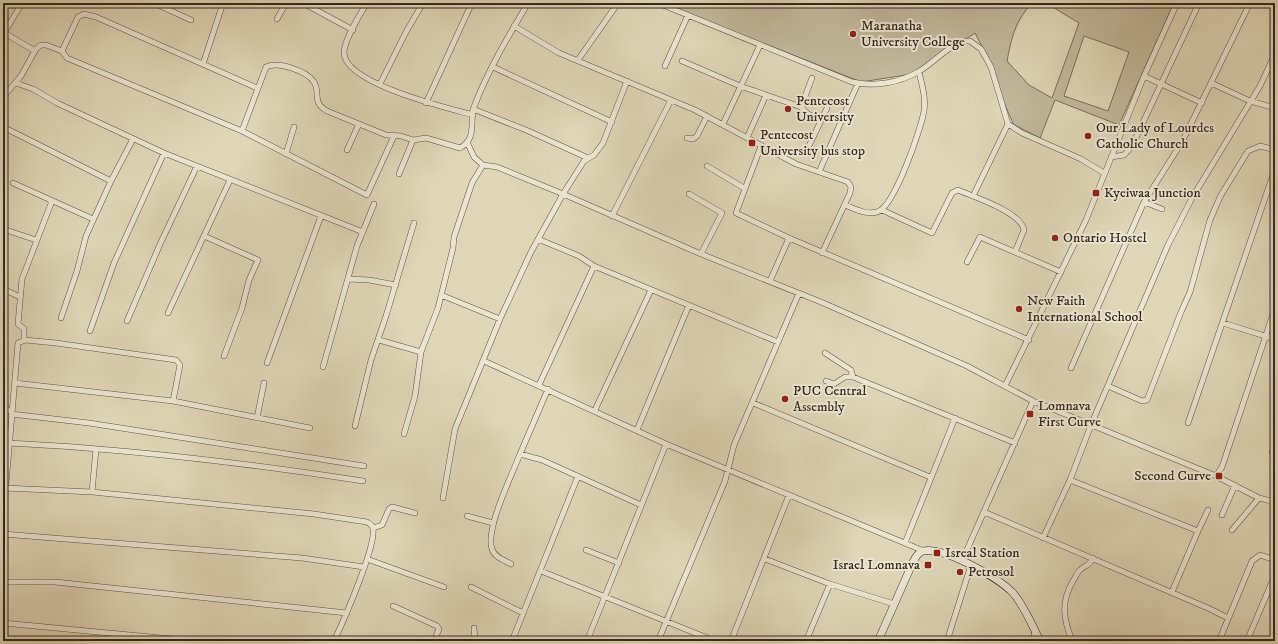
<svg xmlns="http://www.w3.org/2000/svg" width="1278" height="644" font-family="'IM FELL DW Pica',serif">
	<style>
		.green { fill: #c1b89d; stroke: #7b705e; fill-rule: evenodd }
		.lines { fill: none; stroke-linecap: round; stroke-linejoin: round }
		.street-casing { stroke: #5f5446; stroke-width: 6 }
		.secondary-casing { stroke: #352820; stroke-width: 8 }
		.street { stroke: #eae4d0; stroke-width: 5 }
		.secondary { stroke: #eae4d0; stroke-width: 7 }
		.poi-dot { fill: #8f2418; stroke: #eae4d0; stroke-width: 1.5 }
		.labels { text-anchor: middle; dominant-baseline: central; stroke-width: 4; stroke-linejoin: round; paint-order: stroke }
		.poi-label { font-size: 14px; fill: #352820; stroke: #eae4d0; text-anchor: start }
	</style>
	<rect width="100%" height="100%" fill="#ded6b7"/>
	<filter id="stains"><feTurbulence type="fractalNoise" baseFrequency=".005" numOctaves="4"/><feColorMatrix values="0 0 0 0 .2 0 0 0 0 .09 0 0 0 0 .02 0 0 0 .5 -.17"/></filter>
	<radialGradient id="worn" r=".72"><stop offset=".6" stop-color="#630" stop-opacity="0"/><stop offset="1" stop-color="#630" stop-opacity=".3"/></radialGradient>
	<path class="green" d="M661,3H1032C1015,22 1012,36 1007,61L1029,85L1052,98L1079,23L1046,3H1174L1119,125L1055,100L1040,138L1014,125L1000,94L993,68L975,33L912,74L861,82ZM1084,36L1129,52L1108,111L1064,96Z"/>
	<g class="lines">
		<defs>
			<path id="street" d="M154,3L191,20
				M303,3L353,30
				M367,3C360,14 344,41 344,53C345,84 448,108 473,115
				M658,3L852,82C873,87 899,83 918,72C933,64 954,39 970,41L981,49L991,67L1008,124L1022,133L1081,159L1104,173
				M277,19L286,3
				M514,26L559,53L695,110L796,164L848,182L851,187L850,193L822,253
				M3,32L35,51
				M4,33L22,3
				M62,51L78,17L84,14L96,17L257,88
				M578,60L618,3
				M682,61L740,86L801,107L808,114L821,119
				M203,64L223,3
				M665,66L688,15
				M493,67L612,122
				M1144,76L1202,103
				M16,83L33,89L57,103L164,153L363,232
				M1211,83L1250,101L1275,108
				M380,84L406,32L423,3
				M3,97L21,76L36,49L41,45H46L62,51L67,58L242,131L367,195L394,136
				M426,103L470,7L465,3
				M801,107L812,78
				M473,109L526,130L588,158
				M723,124L760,45
				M3,127L111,181
				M242,131L266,67C278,61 307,71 314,82C321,93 311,102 327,111L386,135L401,136L413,140L426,138L460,148C478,138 469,120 474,107C488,70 508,37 528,3
				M687,138L693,139L697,136L707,116
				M747,138L766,95
				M467,142L474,157L483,165
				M761,146L736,213L789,238L1029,340
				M347,150L359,124
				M807,150L827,108
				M286,154L294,127
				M1111,157L1124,155L1132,146L1199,3
				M707,166L744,188
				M819,172L858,83
				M399,174L413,140
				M13,183L93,219
				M689,194L722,213L701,254
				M973,196L1008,124
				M1144,202L1162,209
				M845,205C855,209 866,215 877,212C894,208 921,129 924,111C926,98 922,85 919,72
				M882,210L932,233L952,193L958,190C974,197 1021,212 1024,230L1015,252
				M612,216L671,100
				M3,229L36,240
				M204,236L258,260L249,280L242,308L224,356
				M538,239L579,256L594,266
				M967,262L980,237L1061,272
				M348,279L369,280L396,285
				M770,281L789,238
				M3,289L20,297
				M441,295L500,319
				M168,313L230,180
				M61,318L77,271L86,236L111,181L133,139
				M127,321L161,242L197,166
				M1223,323L1275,339
				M90,331L114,263L164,153
				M24,340V329L18,324L22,279L52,201
				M379,340L421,352
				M825,353L851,370L853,377
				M484,361L666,444L924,551
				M267,363L321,216
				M323,367L357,246L374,204
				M1071,368L1144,202L1182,142L1250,3
				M826,381L834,384L845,377H853L1015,443
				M15,383L173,401L310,428
				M539,385L594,266L778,342
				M1005,386L1086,220L1144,76L1177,3
				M1108,386L1142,401L1147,400L1181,312L1190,292L1210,220L1221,195L1248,151L1260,146L1275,150
				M753,403L930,477
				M3,410L12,411
				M595,410L651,290
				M11,414L89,423L364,466
				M257,418L264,383
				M1188,423L1275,169
				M355,426L371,360L386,316L414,223
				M637,430L689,305
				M404,434L415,396L421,352L438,308L453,248L454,237L472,183L483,165L497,167L563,194L701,254L821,302L967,366L1033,401L1216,476L1259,498L1275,502
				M9,443C127,449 246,463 363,481
				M1272,452L1275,445
				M520,454L548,389
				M1216,476L1222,467L1275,308
				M1070,480L1198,531L1172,592
				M5,488L92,492L314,514L367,522C370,524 373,525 373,529C376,547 343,622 334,641
				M92,492L96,449
				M443,498L455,429L500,319L531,252L563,194L584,161L594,155L603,143L627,81
				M984,512L1210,609L1228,618
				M1222,515L1235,485
				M467,516L493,523
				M3,519L18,343L25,340L56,343L176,360L180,365L173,401
				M373,528L382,525L389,509L392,507L415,513
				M1232,530L1259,498
				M1198,531L1208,510
				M3,534L302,558L364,567
				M1043,538L1070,480L1091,425L1168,245L1192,198L1260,86L1275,54
				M905,543L955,418
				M586,550L619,563
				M367,559L444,587
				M765,559L830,584L894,604
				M962,561L1033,401
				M511,564C504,560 494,557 492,549C485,529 512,475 520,454L542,460L641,505
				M541,571L715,641
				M3,582H55L347,613
				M471,587L523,613
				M393,606L437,626L439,629L434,641
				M3,623L193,641
				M474,628L475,641
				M1249,636L1275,575
				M1072,640C1063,619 1061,601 1073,581C1075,578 1077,573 1080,570C1085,565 1090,566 1093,558
				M512,641L578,476
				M587,641L666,444
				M658,641L725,481L734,445L799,293
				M731,641L789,495
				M806,641L830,584
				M947,641L971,565
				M1033,641L1035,631
				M1219,641L1252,561L1260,555L1275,560"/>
			<path id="secondary" d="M878,641L913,562C915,558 918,552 923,551C943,546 999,578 1013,593C1025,607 1032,625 1040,641"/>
		</defs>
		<use href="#street" class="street-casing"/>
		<use href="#secondary" class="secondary-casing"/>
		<use href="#street" class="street"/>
		<use href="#secondary" class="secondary"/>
	</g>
	<g class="poi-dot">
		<circle cx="853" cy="34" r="4"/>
		<circle cx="788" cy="109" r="4"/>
		<circle cx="1088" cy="136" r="4"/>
		<rect x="748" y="139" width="8" height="8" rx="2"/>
		<rect x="1092" y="189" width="8" height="8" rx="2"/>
		<circle cx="1055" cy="238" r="4"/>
		<circle cx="1019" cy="309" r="4"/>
		<circle cx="785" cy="399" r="4"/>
		<rect x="1026" y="410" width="8" height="8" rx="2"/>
		<rect x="1215" y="472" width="8" height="8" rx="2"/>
		<rect x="933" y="549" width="8" height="8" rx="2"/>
		<rect x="924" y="561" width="8" height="8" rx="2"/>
		<circle cx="960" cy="572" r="4"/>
	</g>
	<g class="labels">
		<g class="poi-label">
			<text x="861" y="26">Maranatha<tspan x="861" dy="16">University College</tspan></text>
			<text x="796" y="101">Pentecost<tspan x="796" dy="16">University</tspan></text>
			<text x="1096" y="128">Our Lady of Lourdes<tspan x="1096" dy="16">Catholic Church</tspan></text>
			<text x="760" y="135">Pentecost<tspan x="760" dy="16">University bus stop</tspan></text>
			<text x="1104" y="193">Kyeiwaa Junction</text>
			<text x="1063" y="238">Ontario Hostel</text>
			<text x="1027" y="301">New Faith<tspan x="1027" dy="16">International School</tspan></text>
			<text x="793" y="391">PUC Central<tspan x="793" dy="16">Assembly</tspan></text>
			<text x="1038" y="406">Lomnava<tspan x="1038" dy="16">First Curve</tspan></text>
			<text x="1211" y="476" text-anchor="end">Second Curve</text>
			<text x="945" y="553">Isreal Station</text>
			<text x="920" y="565" text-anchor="end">Israel Lomnava</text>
			<text x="968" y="572">Petrosol</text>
		</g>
	</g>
	<rect width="1278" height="644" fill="none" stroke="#ded6b7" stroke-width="16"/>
	<rect x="4" y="4" width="1270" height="636" fill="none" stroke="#352820" stroke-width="2"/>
	<rect x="8" y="8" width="1262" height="628" fill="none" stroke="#352820"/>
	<rect width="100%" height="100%" filter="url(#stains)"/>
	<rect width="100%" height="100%" fill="url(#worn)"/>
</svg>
